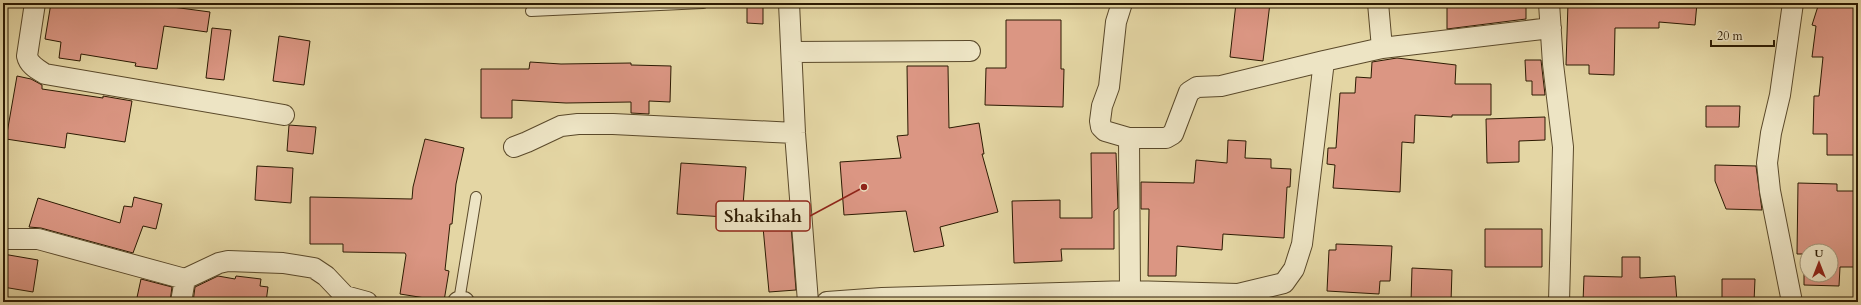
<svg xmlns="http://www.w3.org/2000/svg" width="1861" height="305" font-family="Cardo,serif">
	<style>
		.building { fill: #db9683; stroke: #2c1a02; fill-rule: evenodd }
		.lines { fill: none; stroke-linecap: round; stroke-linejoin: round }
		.service-casing { stroke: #5a492a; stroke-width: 12 }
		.minor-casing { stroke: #5a492a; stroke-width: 22 }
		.service { stroke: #ede4c4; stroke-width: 10 }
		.minor { stroke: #ede4c4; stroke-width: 20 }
		.leader { fill: none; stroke: #8f2418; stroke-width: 1.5 }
		.callout-dot { fill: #8f2418; stroke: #ede4c4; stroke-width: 1.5 }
		.callout { fill: #ede4c4; stroke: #8f2418; stroke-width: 1.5 }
		.callout-label { font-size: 18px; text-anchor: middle; font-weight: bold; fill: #2c1a02 }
	</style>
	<rect width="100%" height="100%" fill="#e4d6a4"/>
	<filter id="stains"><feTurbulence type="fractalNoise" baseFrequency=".005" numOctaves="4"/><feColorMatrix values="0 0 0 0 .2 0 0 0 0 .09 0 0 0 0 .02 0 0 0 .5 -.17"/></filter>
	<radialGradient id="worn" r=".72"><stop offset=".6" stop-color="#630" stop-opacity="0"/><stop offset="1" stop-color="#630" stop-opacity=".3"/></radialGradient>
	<path class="building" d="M51,3H165V6L210,12L207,32L164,26L157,69L135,66L136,63L81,54L80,61L59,58L61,42L45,39Z
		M1236,3H1270L1263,61L1230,57Z
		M1447,3H1526V19L1447,29Z
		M1568,3H1697L1695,25L1659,22V28H1615L1614,75L1589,74V65H1566Z
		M1819,3H1858V155H1827V134H1813L1814,96H1819L1823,57H1812L1816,26L1812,25Z
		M747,6L763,7V24L747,23Z
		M1006,20H1061V69H1064L1063,107L985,105L986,68H1006Z
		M212,28L231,30L224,80L206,78Z
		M279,36L310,41L304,85L273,81Z
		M1397,58L1456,65L1455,84H1491V115H1452V117L1415,115L1414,143L1402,142L1400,192L1333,188L1335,165L1327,164L1328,148H1336L1340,93H1355L1356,77L1371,78L1372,62Z
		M1525,60H1541L1545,95H1532V81H1526Z
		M530,62L561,64L631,63V65L671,66L670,102L649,101V114L631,113V102L566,103L512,100V118H481V69H529Z
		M907,66H948L949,128L979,123L984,154H982L998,212L940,227L944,246L914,252L906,211L844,215L840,162L901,158L897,136L908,135Z
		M17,76L31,79L42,85V89L103,98V96L132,101L125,142L67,133L65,148L6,139Z
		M1706,106H1740L1739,127H1706Z
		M1545,117V140L1519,141V162L1487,163L1486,119Z
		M289,125L316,127L313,154L287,151Z
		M425,139L464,148L456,184L452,224H450L445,270L449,271L444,301L400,294L406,255L405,253L343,252V244H310V197L412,199L413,187Z
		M1228,140L1246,141L1245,158L1271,159V168L1291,169L1290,187H1287L1284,238L1223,234L1222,250L1177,246L1176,276H1148L1149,209H1141V182L1194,183L1196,160L1227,163Z
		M1091,153H1116L1118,208L1114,211V249H1061L1062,261L1014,263L1012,201L1060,200V218H1092Z
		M681,163L746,167L742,218L677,214Z
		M1715,165L1756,166L1762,210L1726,209L1715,181Z
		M257,166L293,168L291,203L255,200Z
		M1798,183L1837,184V191H1858V267H1840L1839,286L1804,285V254H1797ZM1807,251H1831V275H1807Z
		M134,197L162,204L156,229L143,226L133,253L41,228L29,227L38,198L120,223L124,206L132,207Z
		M791,225L796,290L769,292L763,227Z
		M1485,229H1542V267H1485Z
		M1336,244L1392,246L1390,281H1380L1379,294L1327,291L1329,250H1336Z
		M3,254L38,260L33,292L3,287Z
		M1622,257H1640V278L1675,276L1677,302H1583L1584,276L1622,277Z
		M1412,268L1452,270L1451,302H1411Z
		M218,276L235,279L236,276L261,279L260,286L268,287L266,302H193L195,287Z
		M141,279L172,287L170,302H136Z
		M1722,279H1755L1754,302H1722Z"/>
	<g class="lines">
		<defs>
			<path id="service" d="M531,11L703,3
				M459,301L476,197"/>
			<path id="minor" d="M35,3L27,56C29,65 37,69 45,74L284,115
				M789,3L795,133L808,302
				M1122,3L1116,22L1109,87L1102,106L1100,121L1101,127L1105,131L1129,138H1166L1173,134L1189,92L1197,87L1221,86L1324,61
				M1378,3L1382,48
				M1549,3L1553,64L1563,147L1559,302
				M792,52L970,51
				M1129,138L1130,291
				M514,147L527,142L561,126L578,124H613L795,133
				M3,239H38L185,279L219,263L228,261L283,263L314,268L326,276L345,296L367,302
				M181,302L185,279
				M458,302H464
				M827,302L882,298L1130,291L1238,294L1284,283L1294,269L1302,244L1324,61L1382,48L1551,28
				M1792,302L1770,191L1767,163L1771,133L1780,95L1793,3"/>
		</defs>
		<use href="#service" class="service-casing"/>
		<use href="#minor" class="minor-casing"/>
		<use href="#service" class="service"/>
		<use href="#minor" class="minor"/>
	</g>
	<path class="leader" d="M864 187L810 216"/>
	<circle class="callout-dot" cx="864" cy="187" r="4"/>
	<rect class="callout" x="716" y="201" width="94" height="30" rx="4"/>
	<g class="callout-label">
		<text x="763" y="222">Shakihah</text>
	</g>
	<rect width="1861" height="305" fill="none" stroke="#e4d6a4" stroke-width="16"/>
	<rect x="4" y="4" width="1853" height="297" fill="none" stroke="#2c1a02" stroke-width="2"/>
	<rect x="8" y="8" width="1845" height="289" fill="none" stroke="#2c1a02"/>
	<g transform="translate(1819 263)"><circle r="19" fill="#ede4c4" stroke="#a09376"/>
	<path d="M0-3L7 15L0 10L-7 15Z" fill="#8f2418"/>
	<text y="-6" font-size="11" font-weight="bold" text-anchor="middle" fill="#2c1a02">U</text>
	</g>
	<path d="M1711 40v6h63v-6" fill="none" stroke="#2c1a02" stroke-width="2"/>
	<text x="1717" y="40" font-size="12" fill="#2c1a02" stroke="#ede4c4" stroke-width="3" paint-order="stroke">20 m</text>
	<rect width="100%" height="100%" filter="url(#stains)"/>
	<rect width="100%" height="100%" fill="url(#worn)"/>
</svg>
